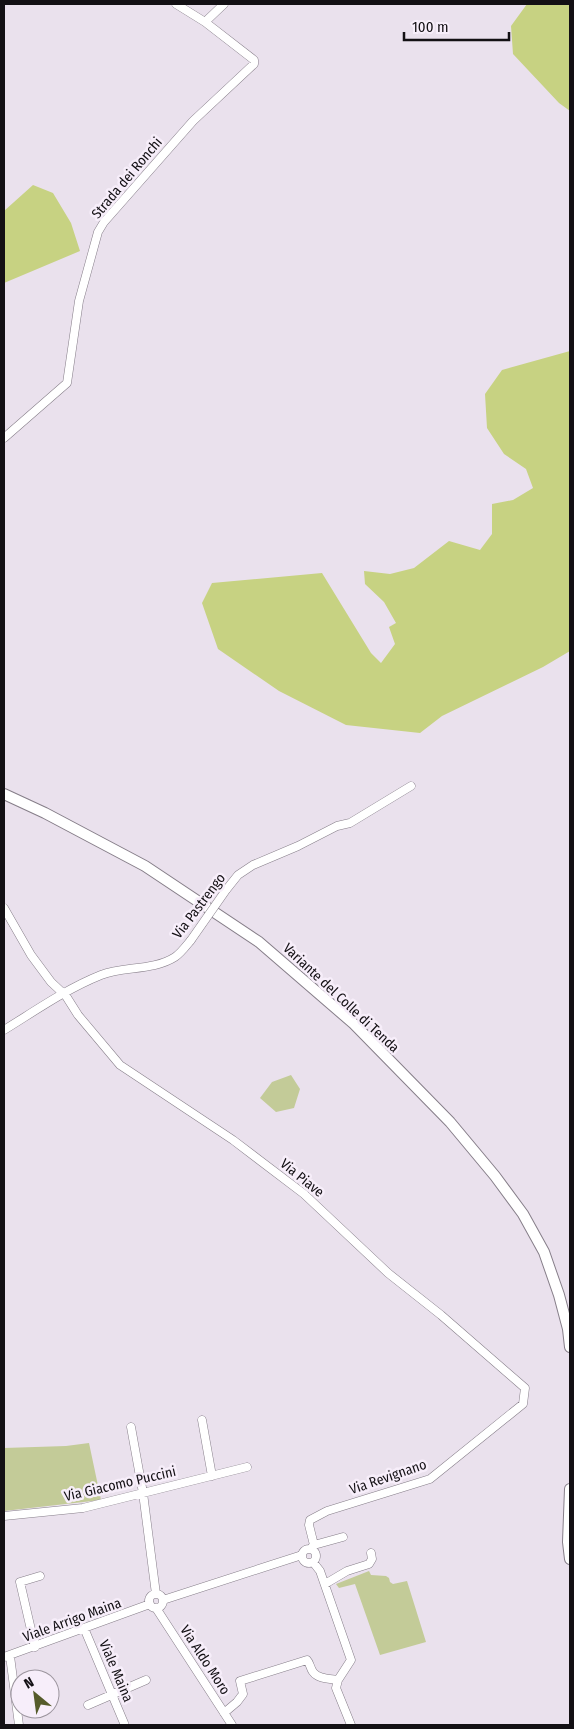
<svg xmlns="http://www.w3.org/2000/svg" width="574" height="1729" font-family="'Fira Sans Condensed',sans-serif">
	<style>
		.green { fill: #c3cb98 }
		.water { fill: #c7d282 }
		.lines { fill: none; stroke-linecap: round; stroke-linejoin: round }
		.minor-casing { stroke: #867e89; stroke-width: 9 }
		.major-casing { stroke: #867e89; stroke-width: 12 }
		.minor { stroke: #fff; stroke-width: 8 }
		.major { stroke: #fff; stroke-width: 10 }
		.minor-bridge-casing { stroke: #867e89; stroke-width: 9; stroke-linecap: butt }
		.minor-bridge { stroke: #fff; stroke-width: 8 }
		.labels { text-anchor: middle; dominant-baseline: central; stroke-width: 5; stroke-linejoin: round; paint-order: stroke }
		.street-label { font-size: 14px; fill: #131014; stroke: #f7eefa }
	</style>
	<rect width="100%" height="100%" fill="#eae1ed"/>
	<path class="green" d="M291,1075L300,1089L294,1108L276,1112L260,1098L272,1082Z
		M89,1443L101,1500L4,1511V1448L66,1446Z
		M369,1571L371,1575L386,1576L389,1578L390,1582L393,1584L407,1581L426,1642L380,1655L355,1584L339,1588L336,1584Z"/>
	<path class="water" d="M527,4H570V111L559,103L513,54L511,26Z
		M33,185L53,193L71,223L80,251L4,283V211Z
		M570,351V651L543,667L442,716L420,733L346,725L279,691L218,649L202,603L212,583L322,573L371,653L381,663L395,644L389,627L396,623L384,602L365,584L364,571L390,574L414,568L449,541L480,550L492,534V504L513,500L533,488L526,469L504,454L487,428L485,394L502,370Z"/>
	<g class="lines">
		<defs>
			<path id="minor" d="M205,22L224,4
				M4,438L67,383L79,301L98,232L104,222L193,121L254,64V60L205,22L176,4
				M226,890L238,875L253,865L298,846L337,826L350,823L411,786
				M4,908L31,955L51,982L66,996L78,1015L120,1065L233,1140L304,1194L388,1273L441,1315L525,1388L523,1404L430,1479L327,1511L310,1520L309,1525L314,1545L310,1549
				M4,1030C35,1011 66,989 101,975C124,966 153,971 175,957C181,953 186,946 191,940
				M202,1420L212,1476
				M131,1427L143,1493L156,1594
				M4,1516L83,1508L247,1467
				M314,1545L343,1537
				M302 1556a7 7 0 1 1 14 0a7 7 0 1 1-14 0Z
				M313,1562L320,1571L351,1660L338,1680L336,1688L351,1725
				M325,1584L347,1571L369,1564L372,1559L371,1553
				M149 1601a7 7 0 1 1 14 0a7 7 0 1 1-14 0Z
				M163,1600L302,1555
				M156,1608L232,1725
				M84,1628L124,1723
				M35,1647L20,1582L40,1576
				M10,1656L19,1725
				M4,1657L150,1604
				M88,1705L146,1680
				M224,1713L237,1702L243,1694L240,1681L307,1660C310,1663 310,1668 313,1672C318,1679 330,1679 338,1680"/>
			<path id="major" d="M4,794L45,813L145,866L259,942L354,1024L450,1122L495,1176L523,1214L544,1252L559,1295L568,1329L570,1347
				M570,1489L568,1542L570,1559"/>
		</defs>
		<use href="#minor" class="minor-casing"/>
		<use href="#major" class="major-casing"/>
		<use href="#minor" class="minor"/>
		<use href="#major" class="major"/>
		<defs>
			<path id="minor-bridge" d="M191,940L226,890"/>
		</defs>
		<use href="#minor-bridge" class="minor-bridge-casing"/>
		<use href="#minor-bridge" class="minor-bridge"/>
	</g>
	<g class="labels">
		<g class="street-label">
			<text transform="translate(127 178) rotate(-50)">Strada dei Ronchi</text>
			<text transform="translate(199 906) rotate(-53)">Via Pastrengo</text>
			<text transform="translate(341 998) rotate(43)">Variante del Colle di Tenda</text>
			<text transform="translate(302 1178) rotate(39)">Via Piave</text>
			<text transform="translate(388 1477) rotate(-19)">Via Revignano</text>
			<text transform="translate(120 1484) rotate(-13)">Via Giacomo Puccini</text>
			<text transform="translate(72 1620) rotate(-20)">Viale Arrigo Maina</text>
			<text transform="translate(205 1660) rotate(57)">Via Aldo Moro</text>
			<text transform="translate(116 1671) rotate(67)">Viale Maina</text>
		</g>
	</g>
	<rect width="574" height="1729" fill="none" stroke="#131014" stroke-width="10"/>
	<g transform="translate(35 1694) rotate(331)"><circle r="24" fill="#f7eefa" stroke="#9c959e"/>
	<path d="M0-4L9 19L0 12L-9 19Z" fill="#555b2a"/>
	<text y="-8" font-size="14" font-weight="bold" text-anchor="middle" fill="#131014">N</text>
	</g>
	<path d="M404 32v8h105v-8" fill="none" stroke="#131014" stroke-width="2.5"/>
	<text x="412" y="32" font-size="15" fill="#131014" stroke="#f7eefa" stroke-width="4" paint-order="stroke">100 m</text>
</svg>
